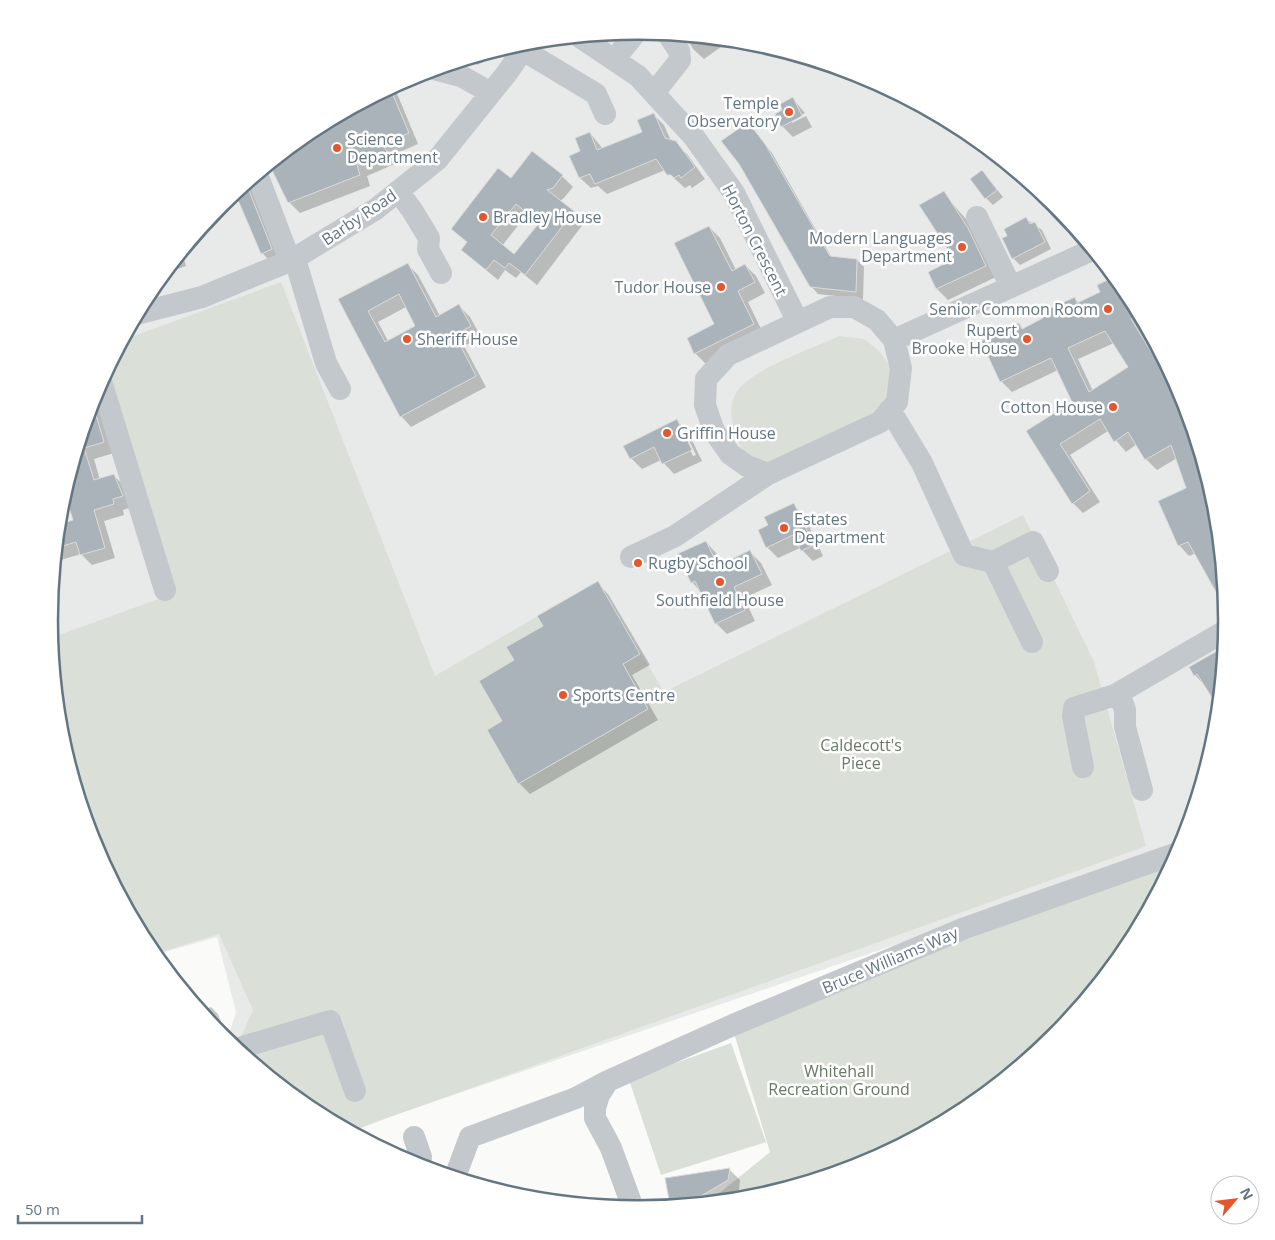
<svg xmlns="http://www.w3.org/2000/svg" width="1275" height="1240" font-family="'Open Sans',sans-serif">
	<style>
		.built { fill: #e8e9e9 }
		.green { fill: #dadfd7 }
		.shadow { fill: #0003; fill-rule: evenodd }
		.building { fill: #aab3b9; stroke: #dcdcda; fill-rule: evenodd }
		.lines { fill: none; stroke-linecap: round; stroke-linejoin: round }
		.minor { stroke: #c3c8cc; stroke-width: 22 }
		.poi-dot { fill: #e4572e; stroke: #fff; stroke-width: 2 }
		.labels { text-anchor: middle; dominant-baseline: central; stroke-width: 5; stroke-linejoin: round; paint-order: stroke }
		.poi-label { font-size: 16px; fill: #657683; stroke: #fff; text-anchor: start }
		.street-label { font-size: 16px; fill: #657683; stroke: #fff }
		.park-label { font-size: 16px; fill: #687a64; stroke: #fff }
		.rim { fill: none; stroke: #657683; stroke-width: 2.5 }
	</style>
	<rect width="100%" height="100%" fill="#fafaf8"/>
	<path class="built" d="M638,31L753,43L863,76L965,131L1054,204L1127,293L1182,395L1215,505L1226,620L1215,735L1180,848L389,1117L352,1132L310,1109L227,1041L236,1012L217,937L154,955L148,947L112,879L73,778L60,735L49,620L60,505L94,394L148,293L221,203L311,130L412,76L523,43Z"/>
	<path class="green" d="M281,282L435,676L598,581L664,692L1023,515L1094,662L1146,846L351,1131L310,1109L236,1048L253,1010L219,934L154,954L148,947L116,887L58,716L51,638L175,593L106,372L123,340Z
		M839,336L864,339L879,351L894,372V413L793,469C763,463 743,463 734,430C731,417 729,402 738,390C755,368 812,349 839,336Z
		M1172,864L1127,947L1054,1037L964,1110L863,1164L752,1197L701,1203L722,1191L770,1152L734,1033L972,935Z
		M731,1043L766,1142L661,1175L629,1080Z"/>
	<path class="shadow" d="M686,36L731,40L704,59L693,49Z
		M488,53L491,58L477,65L471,58Z
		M392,87L396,91L418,144L393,155L397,163L367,176L370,186L300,213L289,202L311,130Z
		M793,99L805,113L792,120V123L806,116L812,127L793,137L782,126L784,110Z
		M654,115L664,125L671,141L687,154L705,179L692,188L690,185L685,188L665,170L607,194L598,186L591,188L580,178L582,152L590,133L603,149L643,132Z
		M748,123L772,153L832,258L857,260L864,267L863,299L818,294L811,286Z
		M982,171L1003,197L993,205L986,198Z
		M562,176L573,187L563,199L559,201L584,223L537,285L521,272L516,278L505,270L498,280L462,250L468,243L453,229L512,179ZM527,214L540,224L514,256L502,246Z
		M251,179L278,256L269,260L262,253L236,192Z
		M943,193L966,219L996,277L948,300L937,289L930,272L956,259Z
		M1026,219L1042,230L1051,249L1020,265L1013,258L1009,236Z
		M709,227L720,238L736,270L745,265L756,276L765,293L748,302L764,335L706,364L695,353L716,325Z
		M182,252L186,266L169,272L167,270Z
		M408,265L418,275L440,316L459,306L470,317L481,337L464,346L486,387L411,427L401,416L340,300ZM406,307L417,326L388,341L378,322Z
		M1115,278L1127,293L1146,328L1141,330L1183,399L1215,505L1225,604L1196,553L1189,556L1179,545L1188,489L1177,458L1157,470L1146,459L1137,444L1126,452L1108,431L1070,455L1100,502L1083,513L1073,503L1027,431L1073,403L1058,370L1012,392L1001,381L1018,325L1023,330L1074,298L1079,303L1102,292ZM1114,343L1130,368L1093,391L1078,359Z
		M94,394L114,453L94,459L100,480L114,476L125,486L132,507L123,510L124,515L104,521L115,558L92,565L81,554L54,562L58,526L74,521L68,500L63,497Z
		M677,421L688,432L702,461L674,474L661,460L642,469L631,458L625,446ZM682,432H685L696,455L693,456Z
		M793,505L804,515L823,556L813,561L800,548L778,558L767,547L770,526Z
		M706,542L716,553L722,565L750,552L761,563L772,585L744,598L755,621L727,634L716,623L700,591L692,582Z
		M597,583L608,594L650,665L632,675L658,720L530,794L519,783L489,730L504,722L515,661Z
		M1223,649L1205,686L1195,675Z
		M211,1007L218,1014L225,1032L220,1034L201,1011Z
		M729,1169L740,1180L739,1190L721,1200L671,1204Z"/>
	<path class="building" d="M390,88L409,133L383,144L387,152L357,165L360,175L288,203L269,164L311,130Z
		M793,97L802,116L781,127L775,114L782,110L780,104Z
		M654,113L665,138L676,141L695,167L681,178L679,175L674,178L671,175H667L656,159L595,184L590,174L579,178L569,156L580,151L575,138L590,132L597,150L642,132L637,120Z
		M748,122L765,144L830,256L857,259L856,292L810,287L739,164L721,141Z
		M532,151L563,175L553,188L547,190L574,211L525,275L509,263L505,268L494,260L486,270L461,250L467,242L451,229L498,168L511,178ZM516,204L539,223L514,254L491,235Z
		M982,170L997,190L985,199L970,179Z
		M246,183L272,249L261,254L235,193Z
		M944,191L968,228L986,266L936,289L928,272L954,259L919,205Z
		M1026,217L1030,224L1035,222L1045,242L1012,259L1002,238L1007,236L1004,229Z
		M709,226L732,271L745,264L755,282L738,291L754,324L694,354L687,338L714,324L674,243Z
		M408,263L436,317L459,304L471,326L455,335L476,376L400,417L338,299ZM399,294L415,326L385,342L368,311Z
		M1114,277L1127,293L1139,316L1131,319L1179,397L1196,443L1215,505L1225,608L1188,542L1178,546L1158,501L1186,488L1171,445L1145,460L1128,432L1114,442L1100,419L1060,444L1090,491L1072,504L1026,431L1072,402L1051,358L1000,382L981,341L1019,323L1022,329L1043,318L1040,313L1075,297L1077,303L1100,292L1097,285ZM1105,331L1128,367L1089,392L1068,348Z
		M92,402L104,442L84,448L94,480L114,474L123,496L113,499L114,504L94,510L105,548L80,555L76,542L56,548L58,525L73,520L64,492Z
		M677,419L692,450L662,464L654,447L630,459L623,446Z
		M794,503L814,545L801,551L793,535L766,548L758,530L768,525L764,517Z
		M706,541L718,566L750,550L762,574L734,587L745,610L715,624L695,581L691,583L677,554Z
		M598,581L640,654L623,664L648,709L518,784L487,730L502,721L479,681L514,660L506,647L543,626L537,616Z
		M1224,647L1218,707L1197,674L1194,676L1189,667Z
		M730,1168L728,1180L696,1199L670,1205L665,1178Z"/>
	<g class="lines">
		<path class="minor" d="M580,37L638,76L694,137L734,193L798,322
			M523,50L596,94L605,114
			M614,60L637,31
			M434,69L461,76L491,93
			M654,93L680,60L679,51L668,34
			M257,174L290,261
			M398,191L412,210L429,238L428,249L441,273
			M977,217L1011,287
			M295,259L326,363L340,389
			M830,307H854L877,320L894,340L901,368L897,402L880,422L768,474L747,466L730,454L714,431L705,405L706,379L728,355Z
			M136,314L202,297L290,261L376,209L437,160L507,73L528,42
			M894,340L1092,250
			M101,381L165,590
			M890,410L922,463L964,555L993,562L1033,542L1048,571
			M631,557L675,536L768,474
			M993,562L1032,642
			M1119,693L1125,710V727L1142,790
			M1083,767L1073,716L1074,708L1115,695L1225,631
			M236,1049L330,1021L355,1091
			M608,1081L733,1025L965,928L1177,853
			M414,1137L421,1157L419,1166
			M455,1177L470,1137L576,1098L608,1081L599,1095L595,1108V1118L611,1148L633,1208"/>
	</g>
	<g class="poi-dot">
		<circle cx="789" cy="112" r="5"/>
		<circle cx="337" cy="148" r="5"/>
		<circle cx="483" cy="217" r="5"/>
		<circle cx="962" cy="247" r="5"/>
		<circle cx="721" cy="287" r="5"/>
		<circle cx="1108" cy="309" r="5"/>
		<circle cx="407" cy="339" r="5"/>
		<circle cx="1027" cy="339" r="5"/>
		<circle cx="1113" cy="407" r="5"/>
		<circle cx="667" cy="433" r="5"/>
		<circle cx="784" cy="528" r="5"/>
		<circle cx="638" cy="563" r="5"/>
		<circle cx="720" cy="582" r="5"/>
		<circle cx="563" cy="695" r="5"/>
	</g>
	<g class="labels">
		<g class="poi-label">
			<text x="779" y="103" text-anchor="end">Temple<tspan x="779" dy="18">Observatory</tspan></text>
			<text x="347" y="139">Science<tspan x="347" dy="18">Department</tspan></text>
			<text x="493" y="217">Bradley House</text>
			<text x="952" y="238" text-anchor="end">Modern Languages<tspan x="952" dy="18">Department</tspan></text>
			<text x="711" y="287" text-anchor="end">Tudor House</text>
			<text x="1098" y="309" text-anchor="end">Senior Common Room</text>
			<text x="1017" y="330" text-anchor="end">Rupert<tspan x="1017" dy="18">Brooke House</tspan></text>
			<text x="417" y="339">Sheriff House</text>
			<text x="1103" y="407" text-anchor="end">Cotton House</text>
			<text x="677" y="433">Griffin House</text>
			<text x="794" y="519">Estates<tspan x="794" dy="18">Department</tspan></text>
			<text x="648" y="563">Rugby School</text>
			<text x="720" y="600" text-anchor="middle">Southfield House</text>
			<text x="573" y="695">Sports Centre</text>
		</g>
		<g class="street-label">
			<text transform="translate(359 217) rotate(-34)">Barby Road</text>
			<text transform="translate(755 240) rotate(63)">Horton Crescent</text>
			<text transform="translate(890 960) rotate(-23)">Bruce Williams Way</text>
		</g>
		<g class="park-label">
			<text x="861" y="745">Caldecott's<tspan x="861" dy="18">Piece</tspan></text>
			<text x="839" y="1071">Whitehall<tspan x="839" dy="18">Recreation Ground</tspan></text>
		</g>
	</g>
	<path d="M0 0H1275V1240H0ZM58 620a580 580 0 1 1 1160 0a580 580 0 1 1-1160 0Z" fill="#fff" fill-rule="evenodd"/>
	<path class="rim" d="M58 620a580 580 0 1 1 1160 0a580 580 0 1 1-1160 0Z"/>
	<g transform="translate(1235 1200) rotate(62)"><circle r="24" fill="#ffffff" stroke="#c1c8cd"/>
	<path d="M0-4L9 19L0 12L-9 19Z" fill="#e4572e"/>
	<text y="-8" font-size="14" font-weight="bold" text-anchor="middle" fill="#657683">N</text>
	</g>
	<path d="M18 1215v8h124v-8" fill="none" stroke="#657683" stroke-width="2.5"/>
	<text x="25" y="1215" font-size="15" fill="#657683" stroke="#ffffff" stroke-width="4" paint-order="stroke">50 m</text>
</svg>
